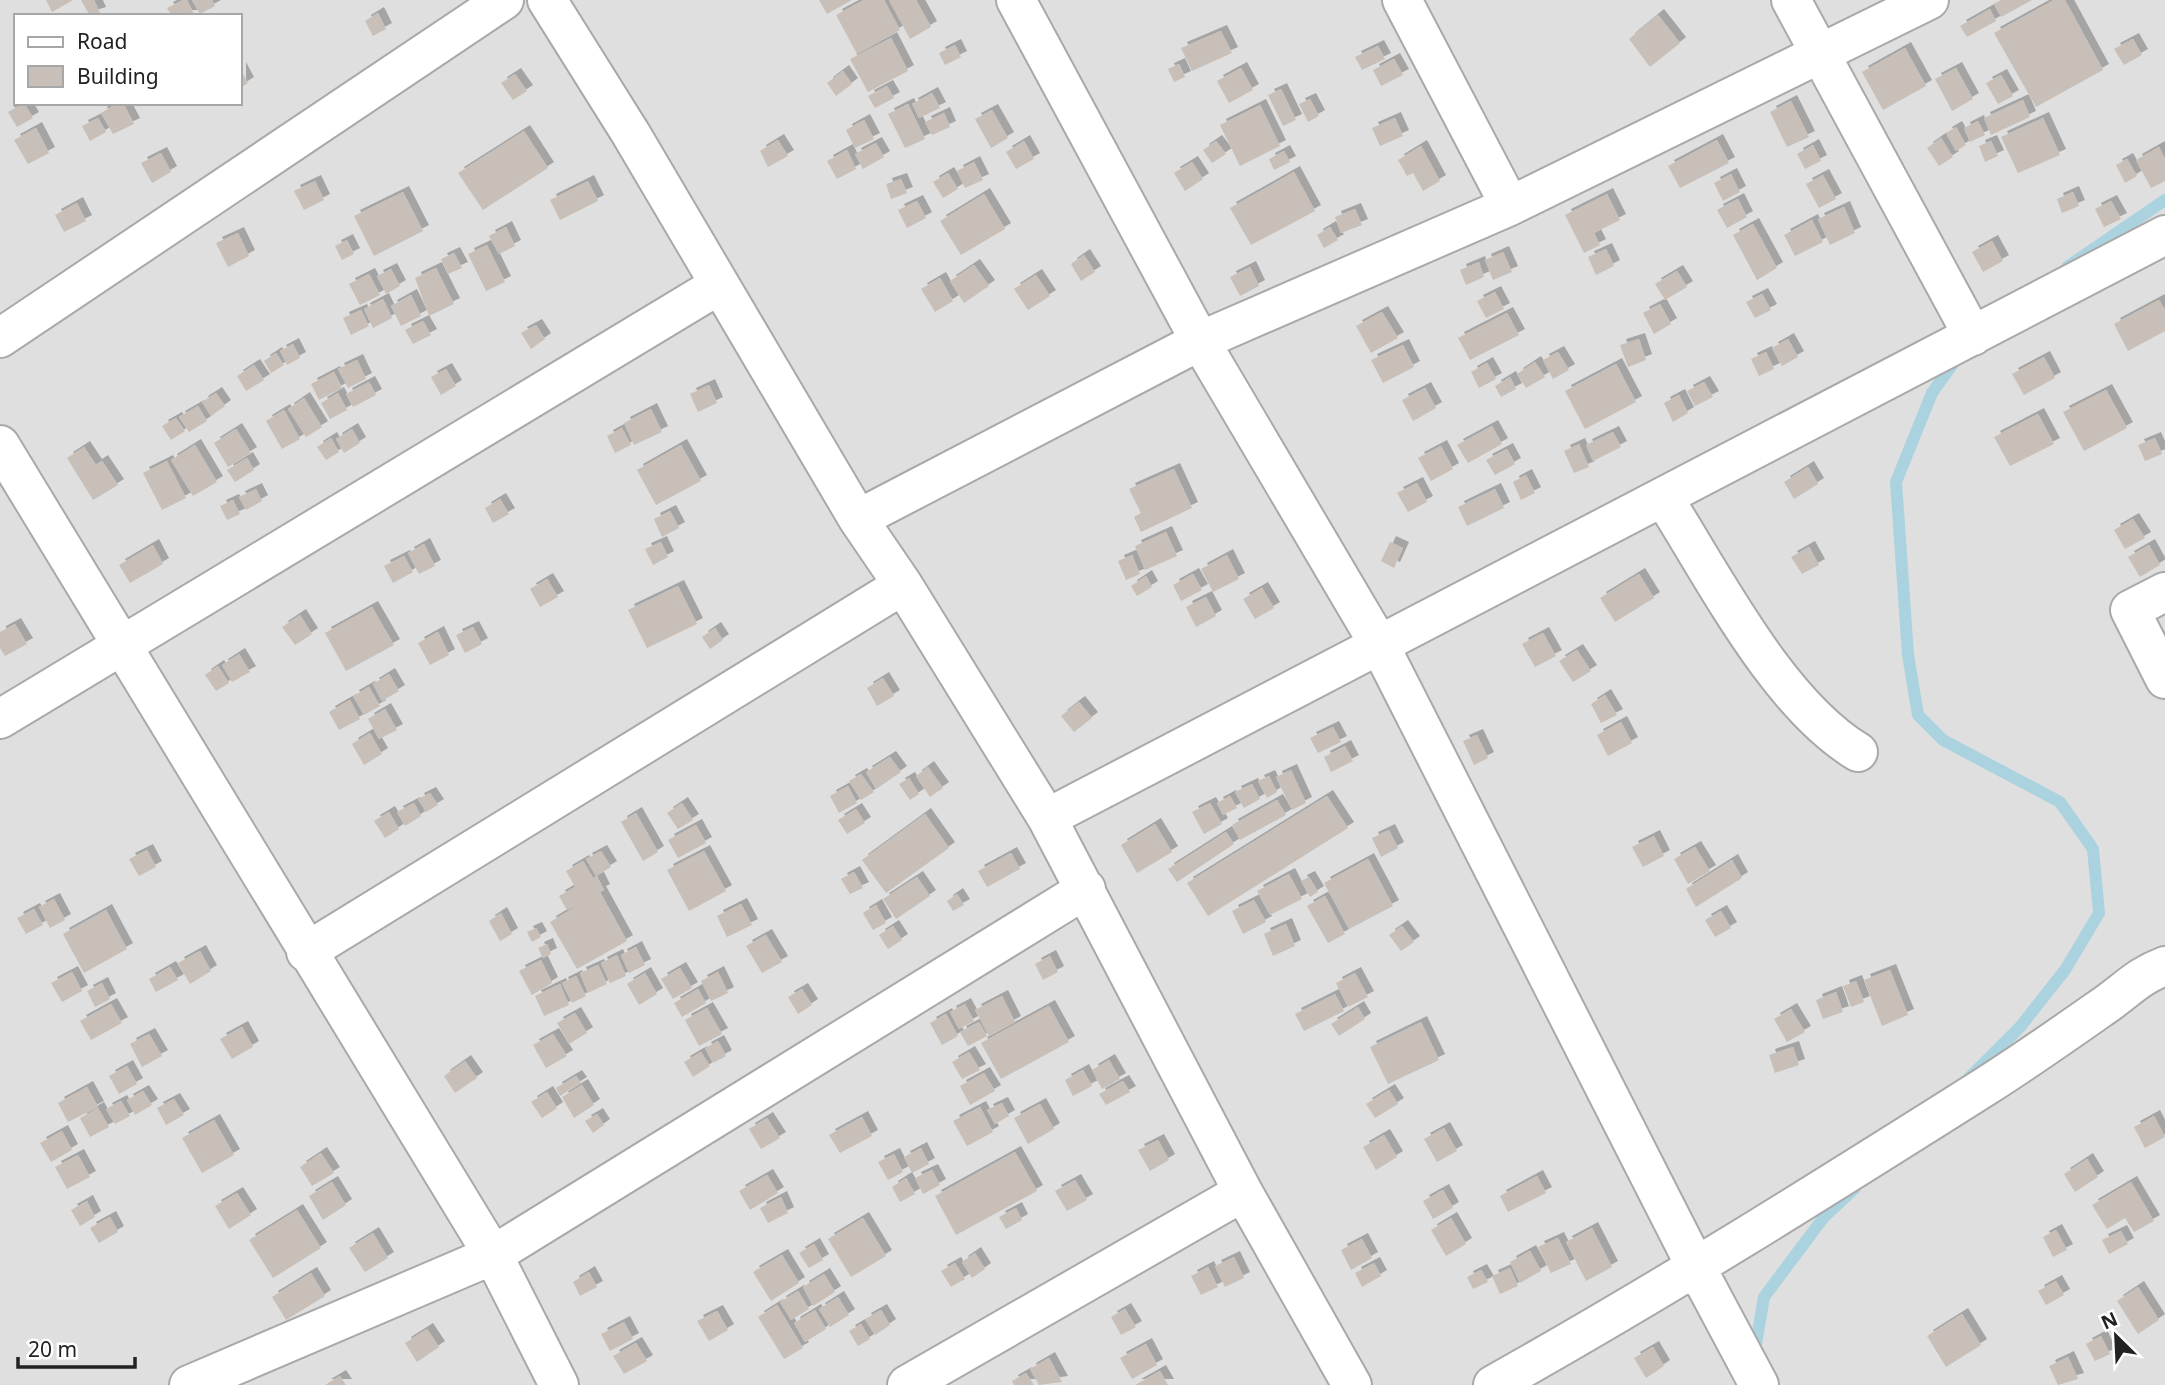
<svg xmlns="http://www.w3.org/2000/svg" width="2165" height="1385" font-family="'Noto Sans',sans-serif">
	<style>
		.residential { fill: #e0dfdf; fill-rule: evenodd }
		.lines { fill: none; stroke-linecap: round; stroke-linejoin: round }
		.stream { stroke: #aad3df; stroke-width: 12 }
		.building { fill: #c7bfb8; filter: url(#shadow) }
		.minor-casing { stroke: #a9a9a9; stroke-width: 42 }
		.minor { stroke: #fff; stroke-width: 38 }
	</style>
	<defs>
		<filter id="shadow"><feDropShadow dx="6" dy="-6" stdDeviation="0" flood-color="#0004"/></filter>
	</defs>
	<rect width="100%" height="100%" fill="#f2efe9"/>
	<path class="residential" d="M0,0H2165V1385H0ZM16,16H240V103H16Z"/>
	<g class="lines">
		<path class="stream" d="M2067,267L2165,200
			M1957,358L1932,393L1896,482L1908,655L1918,715L1943,740L2060,802L2093,849L2099,913L2065,970L2020,1027L1969,1078
			M1754,1356L1764,1297L1824,1217L1855,1188"/>
	</g>
	<path class="building" d="M46,0H73L52,12Z
		M81,0H94L100,13L90,16Z
		M183,0H187L195,16H172L167,8Z
		M192,0H212L215,6L200,14Z
		M819,0H852L827,14Z
		M864,0H884L900,30L857,54L836,15Z
		M889,0H916L931,27L910,39Z
		M2001,0H2032L2001,17L1994,4Z
		M2054,0H2065L2103,70L2036,107L1994,33Z
		M1990,9L1996,21L1967,37L1960,26Z
		M378,13L386,29L373,36L365,21Z
		M1658,15L1680,43L1650,67L1629,39Z
		M1221,31L1232,53L1192,71L1181,48Z
		M891,38L908,71L868,92L850,59Z
		M2133,39L2142,55L2124,65L2114,49Z
		M955,45L961,57L945,65L939,53Z
		M1378,46L1385,59L1362,70L1355,57Z
		M1905,48L1926,86L1883,110L1862,72Z
		M1394,59L1403,75L1381,86L1373,70Z
		M1179,64L1185,77L1174,82L1168,69Z
		M240,68L248,83L240,88Z
		M1241,68L1253,90L1229,103L1217,81Z
		M1956,68L1973,99L1952,111L1935,79Z
		M843,71L852,84L836,96L827,83Z
		M515,74L527,91L513,100L501,83Z
		M2001,75L2013,96L1998,104L1986,83Z
		M887,86L894,98L875,108L868,96Z
		M1281,89L1296,120L1283,126L1268,95Z
		M932,93L940,108L919,118L912,104Z
		M1310,99L1319,116L1308,122L1299,104Z
		M2023,100L2030,117L1991,135L1984,118Z
		M1791,101L1809,137L1787,147L1770,112Z
		M24,103L33,118L17,127L8,112Z
		M118,103H123L134,124L113,134L101,113Z
		M908,104L925,139L905,148L888,114Z
		M1260,105L1280,146L1240,166L1220,125Z
		M992,110L1008,138L991,148L975,119Z
		M944,113L950,127L932,135L925,122Z
		M98,118L106,132L90,141L82,126Z
		M1395,118L1403,136L1380,146L1372,128Z
		M2043,118L2060,155L2018,173L2001,137Z
		M864,120L874,139L855,148L846,130Z
		M1978,121L1985,135L1970,142L1964,128Z
		M1956,127L1966,145L1956,151L1946,133Z
		M36,128L49,153L28,164L14,140Z
		M524,131L548,168L483,210L458,173Z
		M1941,138L1953,157L1939,166L1927,148Z
		M778,140L788,156L768,167L760,151Z
		M1717,140L1729,163L1680,188L1668,166Z
		M1024,141L1034,159L1016,169L1006,152Z
		M1216,141L1226,154L1212,163L1203,150Z
		M1991,141L1998,156L1985,162L1979,146Z
		M876,143L884,157L863,169L855,154Z
		M1813,145L1821,161L1805,169L1797,154Z
		M1421,146L1440,181L1423,191L1413,173L1407,176L1398,160Z
		M2159,147L2165,159V181L2151,188L2136,160Z
		M847,150L856,169L837,179L827,161Z
		M1284,151L1290,162L1274,170L1269,159Z
		M161,153L171,172L152,183L141,163Z
		M2127,159L2137,176L2125,183L2116,165Z
		M974,162L983,180L965,188L957,171Z
		M1192,162L1203,179L1185,191L1174,173Z
		M1294,172L1315,211L1251,245L1230,208Z
		M948,173L958,189L943,198L933,182Z
		M1731,174L1740,192L1723,201L1714,183Z
		M1823,175L1836,199L1819,208L1806,184Z
		M901,179L907,193L891,199L886,184Z
		M315,181L324,200L304,210L294,191Z
		M588,181L598,201L560,220L550,200Z
		M403,192L423,231L374,256L354,216Z
		M2073,192L2079,206L2062,213L2057,199Z
		M984,194L1005,229L961,255L940,221Z
		M1607,194L1620,220L1594,233L1600,245L1584,253L1565,215Z
		M1738,199L1747,217L1727,228L1717,210Z
		M917,201L926,218L907,228L898,210Z
		M2111,201L2121,219L2104,227L2095,209Z
		M77,203L86,221L64,232L55,215Z
		M1844,207L1855,233L1830,245L1818,219Z
		M1355,209L1362,225L1341,233L1335,217Z
		M1812,220L1823,242L1795,256L1784,235Z
		M1753,224L1777,268L1757,280L1733,235Z
		M506,227L515,246L499,254L489,236Z
		M1330,227L1338,240L1324,248L1317,235Z
		M238,233L249,256L228,267L216,243Z
		M347,240L354,254L342,260L335,246Z
		M1992,241L2003,261L1983,272L1972,252Z
		M487,245L505,282L486,291L468,254Z
		M1606,249L1614,266L1596,275L1588,257Z
		M1503,252L1512,272L1493,280L1485,260Z
		M454,253L462,268L448,274L441,259Z
		M1084,255L1095,272L1081,281L1071,264Z
		M1479,262L1484,277L1466,285L1460,270Z
		M974,265L989,286L964,303L950,281Z
		M1250,267L1259,286L1240,296L1230,277Z
		M436,268L454,304L429,316L415,278Z
		M391,269L400,286L386,294L377,276Z
		M1677,271L1687,287L1665,300L1655,284Z
		M369,274L380,295L360,305L349,284Z
		M1036,275L1050,296L1028,310L1014,289Z
		M940,278L953,301L935,312L921,289Z
		M1495,292L1504,309L1486,318L1477,301Z
		M1762,294L1771,310L1755,318L1746,302Z
		M411,295L421,316L401,326L391,306Z
		M383,299L392,318L373,328L364,309Z
		M2159,300L2165,310V331L2128,351L2114,324Z
		M1660,304L1671,324L1654,334L1643,313Z
		M361,310L369,326L351,335L343,318Z
		M1382,312L1398,338L1371,353L1356,326Z
		M1507,313L1519,335L1470,360L1458,338Z
		M423,321L431,335L413,344L405,330Z
		M536,325L545,339L531,349L521,333Z
		M1639,339L1646,360L1628,367L1620,345Z
		M1788,339L1798,357L1782,366L1772,348Z
		M293,344L300,358L287,365L280,351Z
		M1403,345L1414,367L1383,383L1371,360Z
		M1558,352L1569,370L1553,379L1543,360Z
		M1766,352L1774,369L1759,376L1751,359Z
		M276,353L284,365L271,373L264,361Z
		M2044,357L2055,378L2024,395L2012,374Z
		M357,360L366,379L348,388L338,369Z
		M1535,362L1545,377L1526,388L1517,374Z
		M1487,363L1496,379L1479,388L1471,372Z
		M1616,364L1636,402L1585,429L1565,391Z
		M254,365L264,380L246,391L237,376Z
		M446,369L456,386L441,395L431,377Z
		M334,372L342,388L319,400L311,384Z
		M1510,377L1516,389L1501,397L1495,386Z
		M369,382L376,395L353,407L346,394Z
		M1704,382L1713,397L1695,406L1687,391Z
		M709,385L717,403L698,412L690,394Z
		M1425,388L1436,408L1413,421L1402,400Z
		M2106,390L2127,428L2084,451L2063,412Z
		M216,393L225,406L211,416L202,402Z
		M338,393L347,410L330,419L321,403Z
		M1679,395L1688,413L1673,422L1664,403Z
		M304,398L322,427L306,437L288,409Z
		M198,406L207,421L189,432L179,417Z
		M651,409L662,432L634,445L624,423Z
		M284,410L300,439L282,449L266,421Z
		M2038,414L2054,444L2010,466L1994,437Z
		M176,418L185,431L171,440L162,426Z
		M1492,426L1502,444L1468,463L1457,445Z
		M622,428L631,445L615,453L607,436Z
		M236,429L251,453L228,467L214,443Z
		M352,429L360,443L344,453L336,439Z
		M1613,432L1621,447L1593,461L1586,445Z
		M331,438L339,452L326,460L317,447Z
		M2155,438L2162,454L2145,461L2138,445Z
		M1579,444L1589,467L1574,473L1564,451Z
		M195,445L217,482L193,496L171,460Z
		M681,445L701,481L656,505L637,470Z
		M1441,446L1453,469L1431,481L1418,458Z
		M84,447L96,465L102,461L118,485L93,500L67,458Z
		M1507,449L1515,464L1495,475L1486,460Z
		M247,458L254,470L235,482L227,470Z
		M167,461L186,498L162,510L143,473Z
		M1808,467L1818,484L1794,499L1784,482Z
		M1174,469L1192,508L1141,532L1134,517L1141,513L1129,489Z
		M1526,475L1535,493L1521,500L1513,482Z
		M1417,483L1427,502L1408,512L1397,493Z
		M256,489L262,501L246,510L239,497Z
		M1495,489L1504,508L1467,526L1458,507Z
		M500,499L509,514L493,523L485,508Z
		M233,500L240,514L227,520L220,506Z
		M670,511L679,528L662,537L654,519Z
		M2133,519L2145,538L2125,549L2114,530Z
		M1166,532L1177,556L1145,570L1135,546Z
		M661,542L668,557L653,565L645,549Z
		M1390,542L1403,548L1394,568L1381,561Z
		M424,544L435,566L419,574L408,553Z
		M153,545L163,564L130,583L119,565Z
		M2149,545L2160,565L2140,577L2128,557Z
		M1809,547L1819,565L1802,574L1791,557Z
		M1132,555L1140,574L1126,580L1118,561Z
		M1227,555L1239,579L1213,592L1201,569Z
		M404,556L413,572L393,583L384,566Z
		M1193,574L1202,590L1181,601L1173,585Z
		M1639,574L1654,598L1615,622L1600,598Z
		M1146,576L1152,587L1137,596L1131,586Z
		M547,579L558,597L540,607L530,589Z
		M678,586L697,624L647,648L628,610Z
		M1262,588L1274,608L1255,619L1243,599Z
		M1206,597L1216,616L1196,627L1186,607Z
		M372,607L394,645L346,671L325,633Z
		M300,615L312,634L295,645L282,627Z
		M15,624L27,644L5,656L0,648V632Z
		M473,627L482,644L465,653L456,635Z
		M715,628L723,640L710,649L702,637Z
		M438,632L449,655L430,665L418,643Z
		M1543,633L1556,656L1535,667L1522,644Z
		M1577,650L1591,671L1573,682L1559,661Z
		M239,654L250,672L232,682L222,665Z
		M218,666L229,683L216,691L205,675Z
		M389,674L399,691L382,701L373,684Z
		M883,678L894,696L877,706L867,688Z
		M369,687L380,706L364,715L353,696Z
		M1605,695L1617,715L1601,723L1591,704Z
		M350,700L360,719L339,730L329,712Z
		M1079,702L1092,718L1074,732L1061,716Z
		M385,709L397,730L379,739L368,719Z
		M1621,722L1632,743L1608,756L1597,735Z
		M1333,727L1341,742L1318,753L1310,738Z
		M370,733L382,754L364,765L352,744Z
		M1477,735L1488,758L1474,765L1463,741Z
		M1345,746L1353,761L1331,772L1324,757Z
		M890,757L901,772L876,789L866,772Z
		M928,767L943,788L930,797L916,776Z
		M1291,770L1306,803L1292,810L1276,777Z
		M861,774L874,792L861,800L849,781Z
		M1269,776L1277,792L1267,798L1258,781Z
		M909,778L919,794L910,800L899,784Z
		M1252,784L1260,799L1244,808L1235,792Z
		M848,786L857,803L839,813L830,796Z
		M430,793L438,805L426,812L418,799Z
		M1230,796L1237,808L1223,815L1217,803Z
		M1327,796L1348,828L1208,916L1187,883Z
		M1277,800L1286,815L1240,840L1232,825Z
		M414,803L421,816L405,826L397,812Z
		M682,803L693,820L678,829L667,813Z
		M1210,803L1222,824L1204,834L1192,812Z
		M856,809L865,823L847,834L838,820Z
		M389,812L399,829L385,838L374,821Z
		M636,813L658,852L643,861L621,822Z
		M925,814L949,848L886,893L862,860Z
		M1155,824L1172,852L1137,873L1121,845Z
		M696,825L706,843L678,858L668,840Z
		M1389,830L1398,848L1381,857L1372,838Z
		M1226,832L1234,844L1177,882L1168,869Z
		M1654,836L1664,856L1643,867L1632,847Z
		M1695,847L1710,871L1688,884L1674,859Z
		M147,850L156,867L139,876L129,859Z
		M601,851L611,867L596,876L586,859Z
		M704,851L726,891L689,911L667,870Z
		M1011,853L1020,869L987,887L978,871Z
		M1368,859L1393,906L1349,929L1324,883Z
		M1732,860L1742,878L1696,907L1686,889Z
		M583,861L593,878L597,876L604,890L600,892L627,941L577,969L550,922L587,900L567,910L559,896L575,887L566,871Z
		M854,872L863,888L850,894L841,879Z
		M1289,874L1302,899L1270,915L1257,891Z
		M917,877L930,896L896,919L883,899Z
		M1309,877L1318,892L1310,897L1301,881Z
		M957,894L964,905L953,911L947,901Z
		M1325,896L1345,934L1328,943L1307,906Z
		M54,899L65,920L50,928L39,907Z
		M1254,900L1266,922L1243,934L1232,911Z
		M741,904L752,925L727,937L717,916Z
		M876,905L886,923L873,930L863,913Z
		M34,909L43,925L26,934L17,918Z
		M106,910L127,949L84,973L63,934Z
		M1721,911L1731,928L1715,937L1705,920Z
		M501,913L512,934L500,941L489,921Z
		M1286,924L1295,946L1273,956L1264,934Z
		M893,926L902,940L888,949L879,935Z
		M1402,926L1414,942L1401,951L1389,935Z
		M536,928L541,937L532,942L527,932Z
		M766,935L782,962L762,973L746,946Z
		M547,944L551,954L543,958L538,948Z
		M636,947L645,965L629,973L621,955Z
		M200,951L211,971L190,984L178,963Z
		M617,955L626,976L610,983L601,963Z
		M1050,956L1058,972L1043,980L1035,964Z
		M541,960L552,983L532,995L519,971Z
		M598,965L607,984L588,993L580,973Z
		M170,967L178,980L156,992L149,979Z
		M680,968L692,988L673,999L661,979Z
		M1890,970L1908,1015L1882,1026L1864,980Z
		M72,972L82,991L62,1002L51,983Z
		M718,972L728,993L711,1001L701,981Z
		M645,973L657,994L639,1005L627,984Z
		M1355,973L1368,997L1348,1007L1336,983Z
		M576,976L586,996L572,1003L562,983Z
		M1856,981L1864,1002L1851,1007L1843,986Z
		M102,983L110,999L95,1007L87,991Z
		M560,984L569,1005L544,1016L535,996Z
		M698,989L706,1003L682,1017L674,1003Z
		M802,989L812,1005L798,1014L788,997Z
		M1836,992L1843,1012L1823,1019L1816,1000Z
		M1335,994L1344,1011L1304,1031L1295,1014Z
		M1002,996L1015,1022L989,1036L975,1010Z
		M111,1004L122,1023L91,1040L80,1021Z
		M965,1004L974,1021L959,1029L950,1012Z
		M1049,1006L1069,1042L1001,1079L981,1043Z
		M1358,1007L1365,1019L1339,1036L1331,1024Z
		M707,1008L722,1034L699,1046L685,1020Z
		M1791,1009L1805,1032L1787,1042L1774,1019Z
		M575,1013L587,1033L569,1044L557,1023Z
		M946,1014L958,1036L942,1045L930,1023Z
		M979,1022L987,1036L968,1046L960,1032Z
		M1421,1022L1439,1060L1388,1084L1370,1047Z
		M242,1027L253,1047L232,1059L220,1039Z
		M149,1034L162,1056L142,1067L130,1044Z
		M553,1034L567,1056L546,1068L533,1045Z
		M718,1041L726,1056L713,1063L705,1048Z
		M1793,1047L1799,1065L1775,1073L1769,1055Z
		M701,1052L710,1066L693,1077L684,1062Z
		M969,1052L980,1070L962,1079L952,1062Z
		M1109,1060L1120,1079L1102,1089L1092,1070Z
		M465,1061L477,1078L455,1093L444,1076Z
		M127,1066L137,1084L119,1094L109,1076Z
		M1083,1070L1092,1086L1073,1096L1065,1080Z
		M984,1073L995,1091L970,1105L960,1086Z
		M576,1076L581,1083L560,1096L556,1088Z
		M1123,1081L1130,1092L1106,1105L1099,1094Z
		M582,1085L594,1105L574,1118L562,1097Z
		M87,1087L98,1107L68,1122L58,1103Z
		M1389,1090L1398,1104L1375,1118L1366,1104Z
		M143,1091L152,1105L135,1115L127,1100Z
		M547,1092L557,1108L542,1118L531,1102Z
		M174,1099L184,1115L166,1125L157,1108Z
		M121,1101L130,1116L115,1124L106,1109Z
		M1002,1103L1009,1116L995,1124L987,1110Z
		M1040,1104L1054,1129L1028,1144L1014,1118Z
		M980,1107L993,1132L967,1146L953,1121Z
		M98,1108L109,1127L90,1137L80,1118Z
		M597,1114L604,1125L593,1133L585,1121Z
		M2154,1116L2165,1137L2145,1148L2134,1127Z
		M862,1117L872,1136L840,1153L829,1135Z
		M767,1118L780,1138L761,1149L749,1129Z
		M214,1120L234,1155L202,1173L182,1138Z
		M1444,1128L1457,1151L1437,1162L1424,1139Z
		M62,1131L72,1150L51,1162L40,1143Z
		M1384,1135L1397,1157L1376,1170L1363,1147Z
		M1158,1140L1169,1160L1150,1171L1138,1150Z
		M921,1148L929,1164L912,1173L904,1157Z
		M1015,1152L1037,1191L956,1235L935,1196Z
		M321,1153L334,1173L312,1186L300,1167Z
		M894,1154L903,1172L888,1180L878,1162Z
		M78,1155L90,1177L67,1189L55,1167Z
		M2087,1159L2098,1177L2075,1192L2064,1174Z
		M932,1170L940,1185L923,1194L915,1178Z
		M767,1175L778,1193L750,1210L739,1191Z
		M1537,1176L1546,1193L1508,1212L1500,1196Z
		M906,1178L915,1194L900,1202L892,1187Z
		M1075,1180L1087,1200L1067,1211L1055,1191Z
		M332,1182L346,1205L323,1220L309,1196Z
		M2131,1182L2154,1221L2134,1232L2125,1218L2107,1229L2092,1205Z
		M1443,1190L1453,1208L1433,1219L1423,1201Z
		M237,1193L251,1215L229,1229L215,1206Z
		M781,1197L788,1213L768,1223L760,1208Z
		M87,1201L95,1217L80,1226L71,1210Z
		M1016,1208L1022,1220L1006,1229L999,1217Z
		M297,1210L321,1248L273,1278L249,1240Z
		M110,1217L118,1232L99,1243L90,1228Z
		M863,1218L886,1256L851,1277L828,1239Z
		M1451,1218L1466,1244L1446,1256L1431,1230Z
		M1592,1228L1612,1267L1586,1281L1566,1242Z
		M2056,1230L2067,1250L2053,1257L2043,1237Z
		M2121,1231L2128,1244L2109,1254L2102,1240Z
		M373,1233L388,1258L365,1272L349,1248Z
		M1558,1238L1571,1264L1551,1273L1538,1247Z
		M1362,1239L1372,1258L1351,1270L1341,1250Z
		M814,1244L823,1260L809,1268L799,1253Z
		M1530,1251L1541,1271L1520,1283L1510,1262Z
		M975,1253L985,1269L972,1278L962,1262Z
		M782,1255L799,1283L771,1301L753,1272Z
		M1234,1257L1244,1278L1225,1287L1215,1266Z
		M955,1263L965,1279L951,1287L941,1271Z
		M1374,1263L1381,1276L1362,1287L1355,1273Z
		M1208,1267L1218,1287L1201,1295L1191,1276Z
		M1510,1268L1518,1286L1500,1294L1492,1276Z
		M1481,1270L1488,1282L1473,1289L1467,1277Z
		M589,1272L597,1287L580,1296L573,1282Z
		M311,1273L325,1296L286,1320L272,1297Z
		M824,1274L835,1292L813,1306L803,1287Z
		M2056,1281L2064,1295L2046,1305L2038,1291Z
		M2138,1287L2159,1320L2138,1334L2117,1301Z
		M798,1291L809,1309L791,1320L780,1302Z
		M838,1297L849,1315L830,1327L819,1309Z
		M777,1305L803,1348L784,1359L758,1317Z
		M1125,1309L1136,1327L1121,1335L1111,1317Z
		M815,1310L826,1329L805,1342L794,1323Z
		M881,1310L890,1325L875,1335L865,1319Z
		M717,1311L728,1330L709,1341L697,1321Z
		M1962,1314L1981,1345L1946,1367L1927,1336Z
		M624,1322L633,1339L610,1351L601,1334Z
		M861,1324L870,1339L858,1346L849,1331Z
		M427,1329L439,1347L417,1362L405,1343Z
		M2101,1336L2110,1354L2095,1361L2086,1344Z
		M636,1343L647,1361L624,1374L613,1356Z
		M1146,1344L1157,1365L1132,1379L1120,1358Z
		M1653,1347L1664,1366L1646,1378L1634,1358Z
		M2068,1357L2078,1379L2058,1385L2049,1366Z
		M1049,1358L1062,1382L1039,1385L1030,1369Z
		M1160,1371L1168,1385H1135Z
		M1026,1373L1034,1385H1014L1012,1381Z
		M340,1376L346,1385H325Z"/>
	<g class="lines">
		<defs>
			<path id="minor" d="M547,0L631,134L858,519L903,585L1047,818L1243,1192L1352,1385
				M1016,0L1200,341L1380,646L1696,1267L1759,1385
				M1402,0L1510,206
				M1791,0L1973,336
				M0,338L504,0
				M0,445L493,1255L559,1385
				M1663,497C1714,577 1777,703 1858,752
				M858,519L1200,341L1510,206L1929,0
				M2165,592L2130,610L2165,679
				M0,719L719,285
				M1047,818L2165,235
				M306,952L903,585
				M189,1385L493,1255L1086,889
				M907,1385L1243,1192
				M1493,1385C1661,1291 1823,1189 1986,1086C2027,1060 2068,1031 2108,1003C2130,987 2139,976 2165,966"/>
		</defs>
		<use href="#minor" class="minor-casing"/>
		<use href="#minor" class="minor"/>
	</g>
	<rect x="14" y="14" width="228" height="91" fill="#ffffff" stroke="#a7a7a7" stroke-width="2"/>
	<rect x="28" y="37" width="35" height="10" fill="#ffffff" stroke="#a7a7a7" stroke-width="2"/>
	<text x="77" y="49" font-size="21" fill="#222222">Road</text>
	<rect x="28" y="66" width="35" height="21" fill="#c7bfb8" stroke="#a7a7a7" stroke-width="2"/>
	<text x="77" y="84" font-size="21" fill="#222222">Building</text>
	<g transform="translate(2116 1336) rotate(336)" stroke="#ffffff" stroke-width="5" paint-order="stroke">
	<path d="M0-5L12 26L0 18L-12 26Z" fill="#222222"/>
	<text y="-10" font-size="19" font-weight="bold" text-anchor="middle" fill="#222222">N</text>
	</g>
	<path d="M18 1357v10h117v-10" fill="none" stroke="#222222" stroke-width="3.5"/>
	<text x="28" y="1357" font-size="21" fill="#222222" stroke="#ffffff" stroke-width="5" paint-order="stroke">20 m</text>
</svg>
